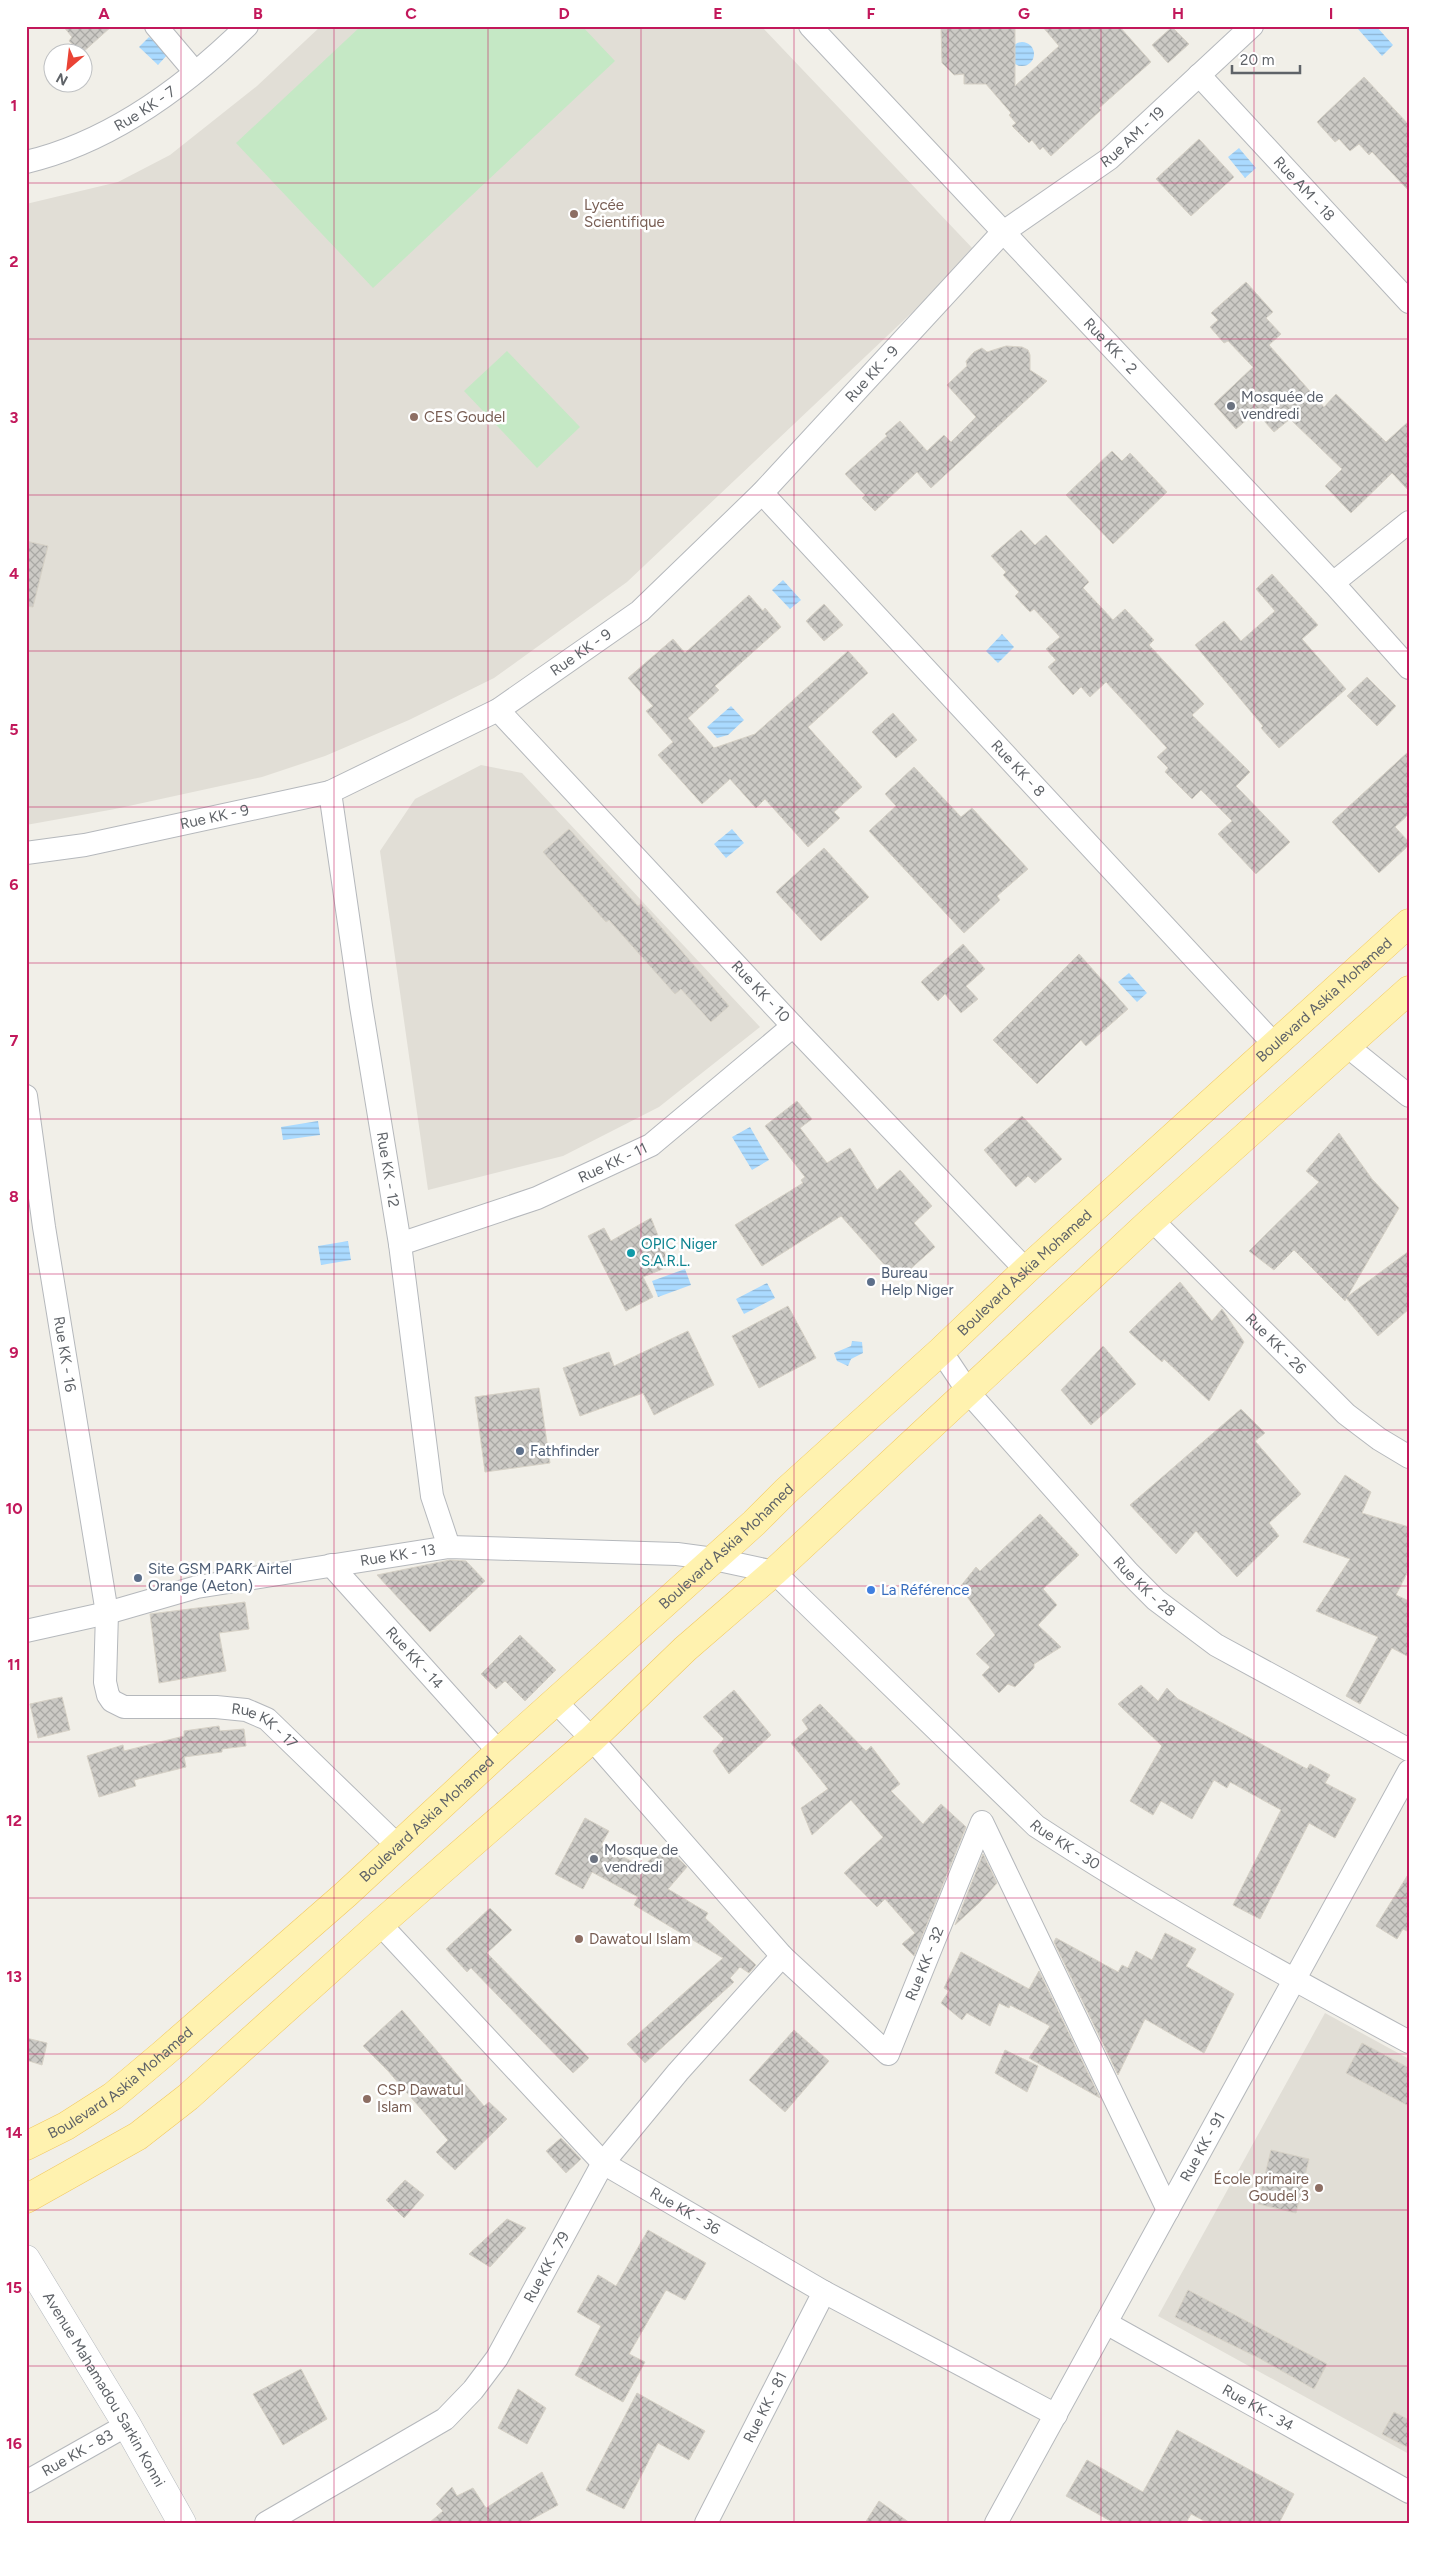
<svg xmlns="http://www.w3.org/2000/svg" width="1435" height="2549" font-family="Figtree,sans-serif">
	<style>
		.education { fill: #e1ded6 }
		.grass { fill: #c5e8c5 }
		.water { fill: url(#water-rules) }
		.building { fill: url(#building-cross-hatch); stroke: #d6d1c6 }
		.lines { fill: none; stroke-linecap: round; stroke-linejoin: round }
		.street-casing { stroke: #b5b8bc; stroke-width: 24 }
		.secondary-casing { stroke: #b6babf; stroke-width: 29 }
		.primary-casing { stroke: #f2c960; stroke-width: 29 }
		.street { stroke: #fff; stroke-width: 22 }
		.secondary { stroke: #fff; stroke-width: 28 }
		.primary { stroke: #fff2af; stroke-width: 28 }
		.grid { fill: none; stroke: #c2185b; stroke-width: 1; stroke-opacity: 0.55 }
		.education-dot { fill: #8d6e63; stroke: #fff; stroke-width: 2 }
		.worship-dot { fill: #6b7280; stroke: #fff; stroke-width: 2 }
		.culture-dot { fill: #0f9aa8; stroke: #fff; stroke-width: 2 }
		.service-dot { fill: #5c6f8a; stroke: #fff; stroke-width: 2 }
		.shop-dot { fill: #3f7fe0; stroke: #fff; stroke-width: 2 }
		.labels { text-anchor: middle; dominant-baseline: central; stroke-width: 5; stroke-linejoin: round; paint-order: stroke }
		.street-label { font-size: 15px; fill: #5f6368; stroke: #fff }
		.education-label { font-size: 15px; fill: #785e54; stroke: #fff; text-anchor: start }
		.worship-label { font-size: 15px; fill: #5b616d; stroke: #fff; text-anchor: start }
		.culture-label { font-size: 15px; fill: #0d838f; stroke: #fff; text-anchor: start }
		.service-label { font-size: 15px; fill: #4e5e75; stroke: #fff; text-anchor: start }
		.shop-label { font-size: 15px; fill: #366cbe; stroke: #fff; text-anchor: start }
		.neatline { fill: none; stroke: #c2185b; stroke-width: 2 }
		.grid-label { font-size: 16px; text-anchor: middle; font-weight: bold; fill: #c2185b }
	</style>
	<defs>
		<pattern id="water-rules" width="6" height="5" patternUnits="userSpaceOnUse" patternTransform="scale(1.25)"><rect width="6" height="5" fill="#aadaff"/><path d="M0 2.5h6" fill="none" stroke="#8eb4d2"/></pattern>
		<pattern id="building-cross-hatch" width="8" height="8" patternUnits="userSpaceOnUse" patternTransform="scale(1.25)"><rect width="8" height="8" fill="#cccac5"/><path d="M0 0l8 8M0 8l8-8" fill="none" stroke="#a9a8a4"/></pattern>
	</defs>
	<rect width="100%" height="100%" fill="#f1efe8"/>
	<path class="education" d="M321,26H761L976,252L627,582L494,678L409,720L325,756L262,777L115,809L26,825V204L118,182L170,155L257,86Z
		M481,765L522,773L760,1027L659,1107L563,1156L428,1190L380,851L415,799Z
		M1325,2013L1409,2059V2454L1158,2316Z"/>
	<path class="grass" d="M361,26H582L615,61L373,288L236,143Z
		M507,351L580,427L537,468L464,391Z"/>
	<path class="water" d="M1361,26H1376L1393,45L1382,56L1358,29Z
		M149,37L168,54L158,65L139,47Z
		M1010 54a12 12 0 1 1 24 0a12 12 0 1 1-24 0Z
		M1239,148L1256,168L1245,178L1228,157Z
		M783,580L801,600L790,609L772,590Z
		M1002,634L1014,647L998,663L986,651Z
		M731,706L744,720L728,735L717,738L707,727Z
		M732,829L744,843L726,858L714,844Z
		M1129,973L1147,993L1137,1002L1118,982Z
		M318,1121L320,1135L283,1140L281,1127Z
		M750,1127L769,1160L752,1170L732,1137Z
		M348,1241L351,1260L321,1265L318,1246Z
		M685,1269L691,1285L658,1297L652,1281Z
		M767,1283L775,1298L744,1314L736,1299Z
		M852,1341L862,1342L863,1353L851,1359L848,1366L837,1361L834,1353L851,1346Z"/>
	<path class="building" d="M63,26H112L82,53L69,41L72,37Z
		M941,26H1015V86L1059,46L1042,26H1119L1151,62L1099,108L1101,110L1051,156L1043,147L1040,150L1032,140L1029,143L1012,126L1016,123L1009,115L1011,113L986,84H964V74L954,75L942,63Z
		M1172,27L1189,44L1168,63L1152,45Z
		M1364,77L1409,125V191L1372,152L1369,155L1359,144L1350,151L1339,139L1335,142L1317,122Z
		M1199,139L1234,177L1191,216L1156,179Z
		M1246,282L1273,312L1266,318L1281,334L1269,345L1324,407L1336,394L1386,442L1409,421V491L1392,473L1351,513L1325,486L1342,469L1290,419L1274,432L1256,412L1236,429L1214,404L1253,367L1228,341L1224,343L1210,327L1218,320L1211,313Z
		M1006,346L1022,347L1028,350L1030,355V370L1047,381L931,488L917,472L875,511L862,498L865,495L845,474L887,436L885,434L900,421L927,451L944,435L951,442L976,417L947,385L967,366L966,361L974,352L982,348L987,352Z
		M1112,451L1122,461L1130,453L1167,492L1113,544L1066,495Z
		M1021,530L1035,545L1046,535L1089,582L1083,588L1113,620L1125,609L1154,640L1149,645L1204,704L1192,715L1250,772L1236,786L1290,842L1256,874L1218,834L1232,821L1201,790L1192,799L1165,772L1168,768L1157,757L1167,748L1106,682L1090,697L1081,687L1073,695L1048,667L1056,660L1046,649L1060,637L1034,609L1030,612L1015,596L1019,592L1003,575L1006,572L991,556Z
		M26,541L48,546L33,607L26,606Z
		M1272,574L1318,625L1302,639L1346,689L1279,748L1261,728L1263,726L1195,645L1224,621L1241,641L1275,611L1256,589Z
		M749,595L763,611L765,608L781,627L715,686L719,690L688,718L714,748L755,734L848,651L868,673L808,727L862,787L834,812L840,818L808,847L765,799L756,808L730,779L702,804L658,755L673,742L646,711L653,706L628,678L673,639L685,653Z
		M824,604L843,625L824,641L806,621Z
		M1367,677L1396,706L1377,726L1347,696Z
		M893,713L917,740L896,758L872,732Z
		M1409,751V814L1395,827L1409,842V845L1379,873L1332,822Z
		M914,767L961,817L972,808L1028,869L997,896L1000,900L964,933L869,831L896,806L885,794Z
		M569,829L638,906L641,904L729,1006L711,1022L681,989L675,994L609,920L606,922L543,852Z
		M824,848L869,897L821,941L776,892Z
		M963,944L985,969L966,986L978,999L961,1013L945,994L938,1001L921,982Z
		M1079,954L1128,1009L1086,1046L1081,1040L1037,1084L993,1040Z
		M797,1101L812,1119L800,1128L827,1163L850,1148L877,1190L900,1170L932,1206L914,1223L935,1247L898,1280L841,1216L762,1266L735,1225L803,1183L801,1180L805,1177L765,1126Z
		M1022,1116L1062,1159L1035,1183L1028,1176L1016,1187L984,1150Z
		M1339,1133L1372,1179L1399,1208L1347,1297L1409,1251V1309L1378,1336L1346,1298L1345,1301L1294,1250L1274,1270L1249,1251L1319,1182L1306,1171Z
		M651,1218L670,1266L643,1277L653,1297L626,1311L588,1236L604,1228L611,1241Z
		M1180,1282L1212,1321L1222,1309L1244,1342L1209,1401L1164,1359L1162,1362L1129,1332Z
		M788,1306L816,1358L759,1388L732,1336Z
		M688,1331L714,1385L654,1415L643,1393L580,1416L563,1368L609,1352L614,1366Z
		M1103,1346L1136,1384L1091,1425L1061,1390Z
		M539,1388L550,1463L485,1472L475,1397Z
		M1241,1409L1265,1433L1255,1441L1301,1494L1269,1523L1279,1536L1237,1577L1196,1531L1176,1554L1130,1505Z
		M1345,1475L1371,1492L1362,1513L1409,1527V1569L1396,1595L1409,1601V1657L1392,1648L1360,1704L1346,1696L1378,1637L1316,1611L1350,1559L1303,1542Z
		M1040,1514L1079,1555L1043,1589L1057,1605L1038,1625L1061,1647L1034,1664V1668L1015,1687L1008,1684L999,1693L982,1675L990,1667L976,1654L995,1635L960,1587L976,1567L980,1571Z
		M450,1560L466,1561L485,1581L430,1632L377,1575Z
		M245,1602L249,1629L219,1633L226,1671L159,1683L150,1614Z
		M520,1635L556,1670L525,1701L505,1681L496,1689L481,1674Z
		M1141,1685L1158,1701L1167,1688L1178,1699L1307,1769L1310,1764L1330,1775L1325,1783L1356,1799L1335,1838L1309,1823L1260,1919L1233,1905L1281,1810L1230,1782L1227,1788L1214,1780L1192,1819L1161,1801L1153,1815L1130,1801L1162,1746L1118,1704Z
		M734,1690L771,1735L729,1774L713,1751L724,1739L703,1717Z
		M62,1697L70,1730L38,1738L30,1704Z
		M820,1704L866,1751L871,1746L900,1784L891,1791L923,1824L941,1804L966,1827L914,1956L902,1944L915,1933L885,1899L877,1907L844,1873L883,1837L851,1800L812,1835L801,1808L828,1789L791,1743L808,1729L802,1720Z
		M219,1726L220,1731L244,1729L246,1746L222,1749V1752L184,1757L186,1767L134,1780L136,1786L99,1797L87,1756L123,1745L124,1751L184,1736V1731Z
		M585,1818L609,1831L601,1845L642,1867L665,1846L687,1867L668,1889L708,1913L705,1918L756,1965L749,1973L740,1967L730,1978L734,1982L645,2063L627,2044L723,1958L634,1905L638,1897L592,1872L583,1889L555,1874Z
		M983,1854L997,1883L979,1903L955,1925Z
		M1409,1873V1932L1403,1929L1397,1939L1376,1926Z
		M490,1908L512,1930L487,1953L589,2058L573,2073L471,1968L467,1972L446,1949Z
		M1165,1933L1196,1949L1186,1966L1234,1994L1204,2053L1145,2019L1118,2075L1054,1942L1056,1938L1118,1972L1122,1965L1128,1968L1136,1951L1152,1960Z
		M961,1952L1029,1989L1039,1971L1100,2098L1029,2058L1050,2026L1010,2005L1009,2008L999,2003L990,2026L967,2013L962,2020L941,2003L949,1991L944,1988Z
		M402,2010L484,2106L489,2102L507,2119L455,2170L436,2152L448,2140L388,2071L363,2046Z
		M794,2030L829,2061L785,2112L749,2080Z
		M26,2038L47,2043L42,2065L26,2060Z
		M1362,2043L1409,2068V2106L1346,2073Z
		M1005,2050L1038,2066L1027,2092L995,2073Z
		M561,2138L581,2159L566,2173L546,2151Z
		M1271,2150L1309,2159L1296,2213L1258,2204Z
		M405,2180L424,2195L404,2218L386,2200Z
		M507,2219L526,2228L490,2267L469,2254Z
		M648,2230L706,2263L685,2300L666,2290L629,2354L645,2362L623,2402L575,2375L601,2326L577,2312L598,2275L616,2286Z
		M1188,2290L1327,2364L1314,2389L1259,2358L1175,2317Z
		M301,2369L327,2419L283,2445L253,2394Z
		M518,2389L546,2408L527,2444L498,2428Z
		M637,2393L705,2431L689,2460L658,2443L624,2509L586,2490Z
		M1394,2412L1409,2420V2448L1382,2434Z
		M1177,2430L1294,2494L1279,2523H1208L1191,2514L1186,2523H1114L1066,2496L1087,2460L1143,2492Z
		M542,2472L558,2505L525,2523H429L443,2511L436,2504L452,2487L457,2496L473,2488L486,2508Z
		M879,2501L910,2523H865Z"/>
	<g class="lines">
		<defs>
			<g id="street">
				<path d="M156,26L195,72"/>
				<path id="s1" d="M810,26L1333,583L1409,668"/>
				<path id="s2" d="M1199,75L1409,302"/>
				<path id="s3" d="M26,162C111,142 185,87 247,26"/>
				<path id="s4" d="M762,493L1274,1044"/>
				<path d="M1333,583L1409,522"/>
				<path id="s5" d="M498,710L793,1026L1026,1270"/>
				<path id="s6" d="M330,792L361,1006L400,1244L432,1496L449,1547"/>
				<path id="s7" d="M26,853L85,845L330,792L498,710L640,611L762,493L1002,233L1109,159L1252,26"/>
				<path d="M1347,1046L1409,1096"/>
				<path id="s8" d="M26,1096L44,1227L107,1613L105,1682L108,1695L112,1701L124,1707H216L246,1710L267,1719L397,1845"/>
				<path id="s9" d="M1152,1220L1346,1414L1379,1439L1409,1457"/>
				<path id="s10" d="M400,1244L537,1198L651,1145L793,1026"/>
				<path id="s11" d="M941,1351L969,1393L1128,1572L1156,1600L1216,1645L1409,1750"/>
				<path id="s12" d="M331,1565L499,1752"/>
				<path id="s13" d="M26,1631L107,1613L197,1587L449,1547L677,1554L714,1559L774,1572L1036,1826C1156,1905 1283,1974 1409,2042"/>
				<path id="s14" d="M556,1702L592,1739L782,1956L888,2054L982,1822L1168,2210"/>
				<path id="s15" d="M380,1924L603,2163L824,2292L1056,2415"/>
				<path id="s16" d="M1106,2323L1409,2492"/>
				<path id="s17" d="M26,2482L127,2425"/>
				<path id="s18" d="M266,2523L445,2419L473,2390L497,2358L603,2163L678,2072L782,1956"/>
				<path id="s19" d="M706,2523L824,2292"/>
				<path id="s20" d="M996,2523L1409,1771"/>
			</g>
			<g id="secondary">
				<path id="s21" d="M26,2259L127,2425L182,2523"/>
			</g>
			<g id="primary">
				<path id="s22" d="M26,2146L66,2126L113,2096L164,2053L346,1894L499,1752L754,1523L786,1491L941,1351L1026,1270L1409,923"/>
				<path d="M26,2199L138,2136L188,2097L380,1924L592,1739L685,1649L774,1572L1152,1220L1409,990"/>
			</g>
		</defs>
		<use href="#street" class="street-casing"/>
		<use href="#secondary" class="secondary-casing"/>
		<use href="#primary" class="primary-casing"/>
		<use href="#street" class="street"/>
		<use href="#secondary" class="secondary"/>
		<use href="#primary" class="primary"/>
	</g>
	<path class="grid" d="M181,26V2523M334,26V2523M488,26V2523M641,26V2523M794,26V2523M948,26V2523M1101,26V2523M1254,26V2523M26,183H1409M26,339H1409M26,495H1409M26,651H1409M26,807H1409M26,963H1409M26,1119H1409M26,1274H1409M26,1430H1409M26,1586H1409M26,1742H1409M26,1898H1409M26,2054H1409M26,2210H1409M26,2366H1409"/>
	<g class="education-dot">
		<circle cx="574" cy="214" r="5"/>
		<circle cx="414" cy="417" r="5"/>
		<circle cx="579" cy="1939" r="5"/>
		<circle cx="367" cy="2099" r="5"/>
		<circle cx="1319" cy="2188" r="5"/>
	</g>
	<g class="worship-dot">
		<circle cx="1231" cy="406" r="5"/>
		<circle cx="594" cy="1859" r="5"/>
	</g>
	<circle class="culture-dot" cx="631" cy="1253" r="5"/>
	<g class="service-dot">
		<circle cx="871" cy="1282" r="5"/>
		<circle cx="520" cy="1451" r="5"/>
		<circle cx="138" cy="1578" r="5"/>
	</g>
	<circle class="shop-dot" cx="871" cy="1590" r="5"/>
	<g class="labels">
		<g class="street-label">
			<text stroke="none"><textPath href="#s3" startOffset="131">Rue KK - 7</textPath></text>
			<text stroke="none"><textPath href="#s7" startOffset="1356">Rue AM - 19</textPath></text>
			<text stroke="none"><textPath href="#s2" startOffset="155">Rue AM - 18</textPath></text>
			<text stroke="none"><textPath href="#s1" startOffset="439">Rue KK - 2</textPath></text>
			<text stroke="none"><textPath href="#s7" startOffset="1002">Rue KK - 9</textPath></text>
			<text stroke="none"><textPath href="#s7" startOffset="598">Rue KK - 9</textPath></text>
			<text stroke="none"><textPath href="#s4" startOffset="376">Rue KK - 8</textPath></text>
			<text stroke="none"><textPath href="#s7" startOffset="192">Rue KK - 9</textPath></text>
			<text stroke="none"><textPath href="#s5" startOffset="385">Rue KK - 10</textPath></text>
			<text stroke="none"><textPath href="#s22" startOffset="1734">Boulevard Askia Mohamed</textPath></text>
			<text stroke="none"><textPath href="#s10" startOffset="228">Rue KK - 11</textPath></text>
			<text stroke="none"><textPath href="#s6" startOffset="382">Rue KK - 12</textPath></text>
			<text stroke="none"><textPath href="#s22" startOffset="1329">Boulevard Askia Mohamed</textPath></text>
			<text stroke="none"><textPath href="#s9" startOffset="175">Rue KK - 26</textPath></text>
			<text stroke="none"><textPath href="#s8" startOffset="261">Rue KK - 16</textPath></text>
			<text stroke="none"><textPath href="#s22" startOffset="924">Boulevard Askia Mohamed</textPath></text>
			<text stroke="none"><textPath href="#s13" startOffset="380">Rue KK - 13</textPath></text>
			<text stroke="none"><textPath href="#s11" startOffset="312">Rue KK - 28</textPath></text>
			<text stroke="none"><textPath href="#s12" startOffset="125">Rue KK - 14</textPath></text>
			<text stroke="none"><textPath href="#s8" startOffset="772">Rue KK - 17</textPath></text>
			<text stroke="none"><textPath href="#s22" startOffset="519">Boulevard Askia Mohamed</textPath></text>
			<text stroke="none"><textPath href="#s13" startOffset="1158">Rue KK - 30</textPath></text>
			<text stroke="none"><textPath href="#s14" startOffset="582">Rue KK - 32</textPath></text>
			<text stroke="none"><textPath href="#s22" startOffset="114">Boulevard Askia Mohamed</textPath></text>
			<text stroke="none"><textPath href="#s20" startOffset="429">Rue KK - 91</textPath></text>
			<text stroke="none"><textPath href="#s15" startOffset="422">Rue KK - 36</textPath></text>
			<text stroke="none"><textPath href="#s18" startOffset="391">Rue KK - 79</textPath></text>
			<text stroke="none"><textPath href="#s21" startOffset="152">Avenue Mahamadou Sarkin Konni</textPath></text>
			<text stroke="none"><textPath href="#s19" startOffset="130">Rue KK - 81</textPath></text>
			<text stroke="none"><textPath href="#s16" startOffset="174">Rue KK - 34</textPath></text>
			<text stroke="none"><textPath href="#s17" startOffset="59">Rue KK - 83</textPath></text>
		</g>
		<g class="education-label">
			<text x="584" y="205">Lycée<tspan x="584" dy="17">Scientifique</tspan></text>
			<text x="424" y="417">CES Goudel</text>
			<text x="589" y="1939">Dawatoul Islam</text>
			<text x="377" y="2090">CSP Dawatul<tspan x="377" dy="17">Islam</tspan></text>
			<text x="1309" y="2179" text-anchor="end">École primaire<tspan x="1309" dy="17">Goudel 3</tspan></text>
		</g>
		<g class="worship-label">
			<text x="1241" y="397">Mosquée de<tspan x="1241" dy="17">vendredi</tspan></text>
			<text x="604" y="1850">Mosque de<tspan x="604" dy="17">vendredi</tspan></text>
		</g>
		<g class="culture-label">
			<text x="641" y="1244">OPIC Niger<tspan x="641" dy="17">S.A.R.L.</tspan></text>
		</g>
		<g class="service-label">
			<text x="881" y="1273">Bureau<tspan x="881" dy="17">Help Niger</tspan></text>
			<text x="530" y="1451">Fathfinder</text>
			<text x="148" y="1569">Site GSM PARK Airtel<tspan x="148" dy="17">Orange (Aeton)</tspan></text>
		</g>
		<g class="shop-label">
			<text x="881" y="1590">La Référence</text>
		</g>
	</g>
	<rect width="1435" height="2549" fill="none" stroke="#ffffff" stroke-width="55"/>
	<g transform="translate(68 68) rotate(208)"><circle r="24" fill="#ffffff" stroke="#bfc1c3"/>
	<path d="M0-4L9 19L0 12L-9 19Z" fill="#ea4335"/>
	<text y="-8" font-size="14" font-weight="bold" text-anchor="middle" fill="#5f6368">N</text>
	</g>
	<path d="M1232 65v8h68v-8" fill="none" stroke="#5f6368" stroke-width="2.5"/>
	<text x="1240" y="65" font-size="15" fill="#5f6368" stroke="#ffffff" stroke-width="4" paint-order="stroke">20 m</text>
	<rect x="28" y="28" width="1380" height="2494" class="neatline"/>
	<g class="grid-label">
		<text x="104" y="19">A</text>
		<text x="258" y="19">B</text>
		<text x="411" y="19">C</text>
		<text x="564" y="19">D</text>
		<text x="718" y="19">E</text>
		<text x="871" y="19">F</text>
		<text x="1024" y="19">G</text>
		<text x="1178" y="19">H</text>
		<text x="1331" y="19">I</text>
		<text x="14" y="111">1</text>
		<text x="14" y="267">2</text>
		<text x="14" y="423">3</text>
		<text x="14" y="579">4</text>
		<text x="14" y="735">5</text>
		<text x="14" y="890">6</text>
		<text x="14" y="1046">7</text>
		<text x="14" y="1202">8</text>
		<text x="14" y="1358">9</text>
		<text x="14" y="1514">10</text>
		<text x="14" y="1670">11</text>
		<text x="14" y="1826">12</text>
		<text x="14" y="1982">13</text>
		<text x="14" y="2138">14</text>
		<text x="14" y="2293">15</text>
		<text x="14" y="2449">16</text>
	</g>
</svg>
